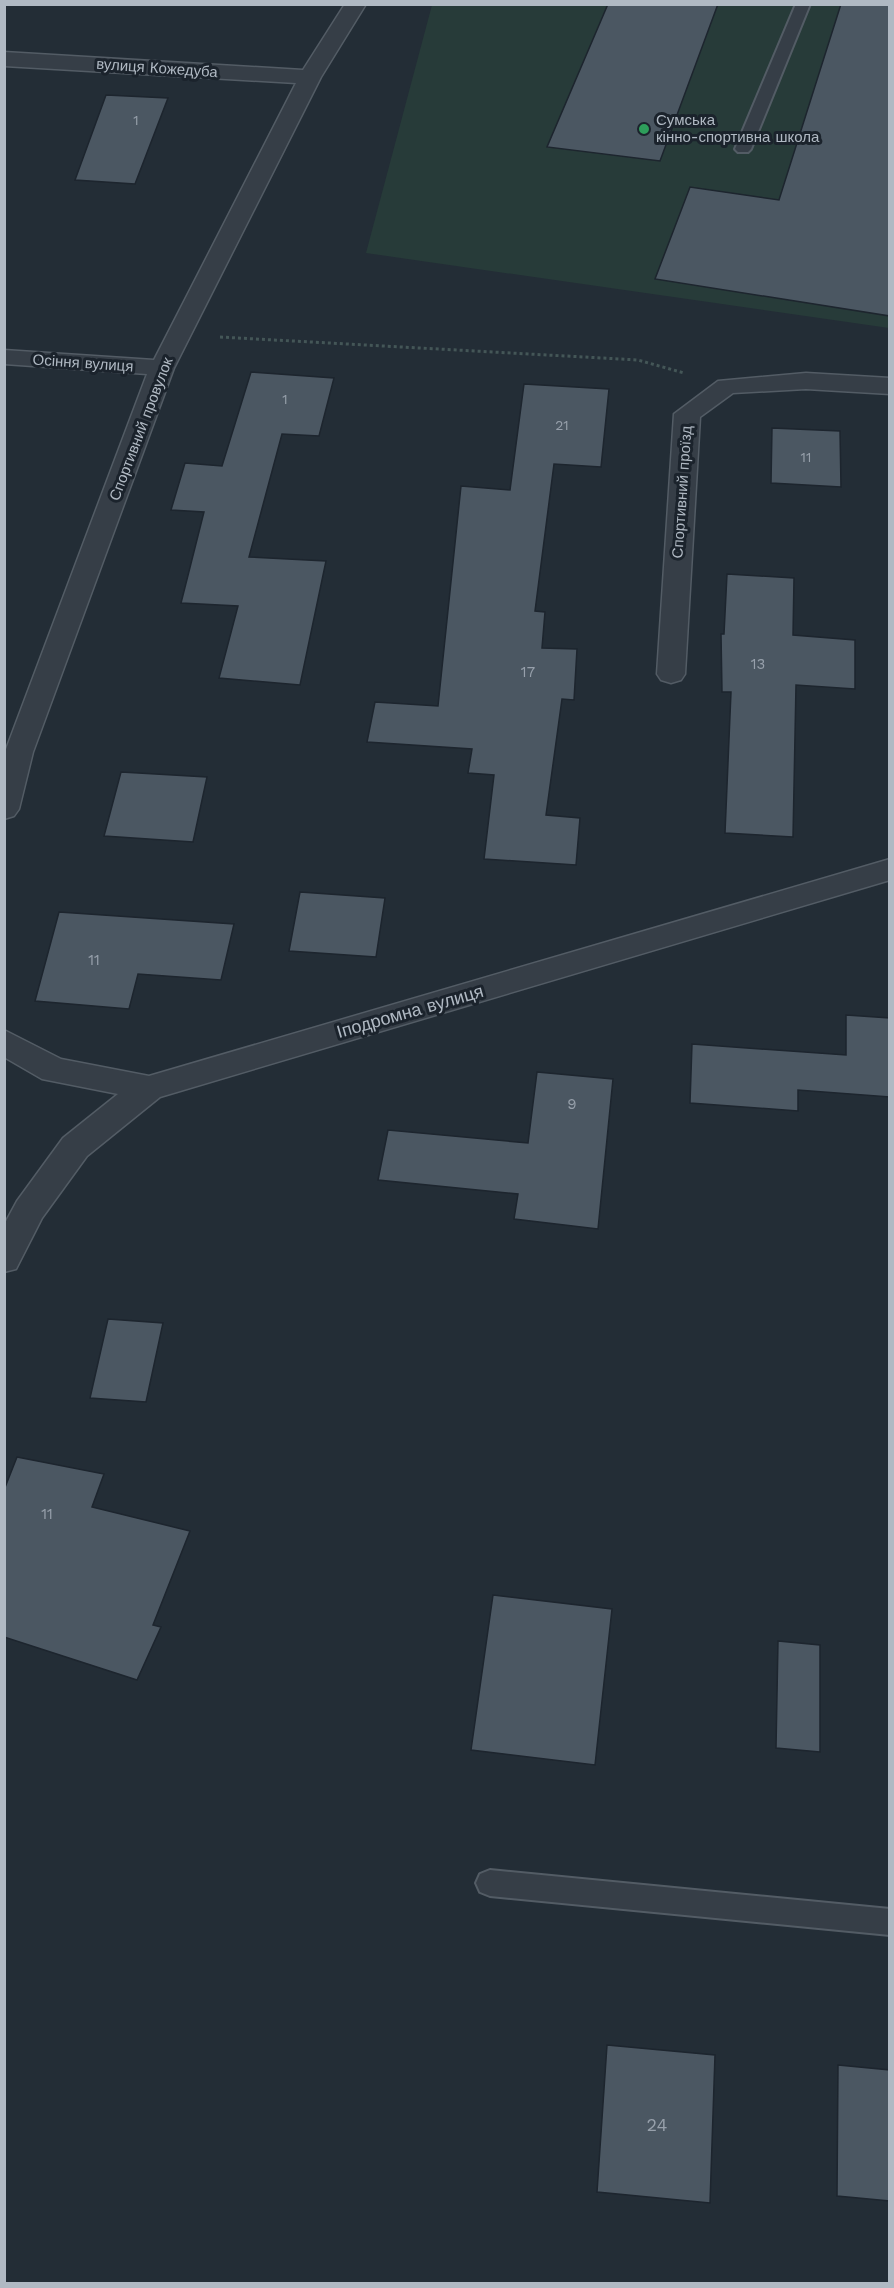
<svg xmlns="http://www.w3.org/2000/svg" width="894" height="2288" font-family="'Work Sans',sans-serif">
	<style>
		.green { fill: #273b39 }
		.building { fill: #4b5762; stroke: #1d252e; stroke-width: 1.5 }
		.lines { fill: none; stroke-linecap: round; stroke-linejoin: round }
		.service-casing { stroke: #535c65; stroke-width: 4 }
		.minor-casing { stroke: #535c65; stroke-width: 3 }
		.path { stroke: #445657; stroke-width: 3; stroke-dasharray: 3 3; stroke-linecap: butt }
		.service { fill: #363e47; fill-rule: evenodd }
		.minor { fill: #363e47; fill-rule: evenodd }
		.leisure-dot { fill: #2e9e5b; stroke: #1b232c; stroke-width: 2 }
		.labels { text-anchor: middle; dominant-baseline: central; stroke-width: 6; stroke-linejoin: round; paint-order: stroke }
		.far-number-label { font-size: 14px; fill: #97a0ab }
		.far-street-label { font-size: 15px; fill: #b0b9c3; stroke: #1b232c }
		.far-poi-label { font-size: 15px; fill: #b0b9c3; stroke: #1b232c; text-anchor: start }
		.number-label { font-size: 15px; fill: #97a0ab }
		.street-label { font-size: 18px; fill: #b0b9c3; stroke: #1b232c }
		.near-number-label { font-size: 18px; fill: #97a0ab }
	</style>
	<rect width="100%" height="100%" fill="#232d36"/>
	<path class="green" d="M432,5H889V328L366,253Z"/>
	<path class="building" d="M608,4H718L660,161L547,147Z
		M841,4H890V316L655,279L690,187L779,200Z
		M106,95L168,98L135,184L75,180Z
		M251,372L334,378L319,436L282,434L249,557L326,561L300,685L219,678L238,606L181,603L204,512L171,510L185,463L222,466Z
		M524,384L609,389L601,467L554,464L535,611L545,612L542,648L577,649L574,700L562,699L546,815L580,818L576,865L484,859L494,775L468,773L472,749L367,742L375,702L438,706L461,486L510,490Z
		M772,428L840,431L841,487L771,483Z
		M727,574L794,578L793,635L855,640V689L796,685L793,837L725,833L731,692H722L721,634H724Z
		M121,772L207,777L193,842L104,836Z
		M300,892L385,898L376,957L289,951Z
		M59,912L234,924L221,980L138,974L129,1009L35,1001Z
		M846,1015L890,1018V1097L798,1090V1111L690,1103L692,1044L846,1055Z
		M537,1072L613,1079L598,1229L514,1219L518,1194L378,1180L388,1130L528,1143Z
		M108,1319L163,1323L146,1402L90,1398Z
		M17,1457L104,1474L92,1507L190,1531L153,1625L161,1627L137,1680L4,1637V1490Z
		M493,1595L612,1609L595,1765L471,1750Z
		M778,1641L820,1645V1752L776,1748Z
		M607,2045L715,2055L710,2203L597,2192Z
		M838,2065L890,2070V2201L837,2196Z"/>
	<g class="lines">
		<defs>
			<path id="service" d="M796,4H810L751,149L748,152H738L735,149Z
				M490,1870L890,1909V1935L490,1896L480,1892L476,1883L480,1874Z"/>
			<path id="minor" d="M345,4H366L321,77L174,368L33,752L19,809L14,816L4,819L5,752L147,374L4,364V350L154,360L296,83L4,66V52L303,70Z
				M806,373L890,378V394L806,389L733,393L700,417L685,674L681,680L671,683L661,680L657,674L674,414L718,381Z
				M890,859V880L160,1097L87,1156L42,1218L16,1269L4,1272V1225L17,1201L63,1138L118,1094L42,1079L4,1057V1030L61,1059L149,1076Z"/>
		</defs>
		<use href="#service" class="service-casing"/>
		<use href="#minor" class="minor-casing"/>
		<path class="path" d="M220,337L638,360L684,373"/>
		<use href="#service" class="service"/>
		<use href="#minor" class="minor"/>
	</g>
	<circle class="leisure-dot" cx="644" cy="129" r="6"/>
	<g class="labels">
		<g class="far-number-label">
			<text x="136" y="120">1</text>
			<text x="285" y="399">1</text>
			<text x="562" y="425">21</text>
			<text x="806" y="457">11</text>
		</g>
		<g class="far-street-label">
			<text transform="translate(157 68) rotate(4)">вулиця Кожедуба</text>
			<text transform="translate(83 363) rotate(4)">Осіння вулиця</text>
			<text transform="translate(141 429) rotate(-69)">Спортивний провулок</text>
			<text transform="translate(682 492) rotate(-86)">Спортивний проїзд</text>
		</g>
		<g class="far-poi-label">
			<text x="656" y="120">Сумська<tspan x="656" dy="17">кінно-спортивна школа</tspan></text>
		</g>
		<g class="number-label">
			<text x="758" y="664">13</text>
			<text x="528" y="672">17</text>
			<text x="94" y="960">11</text>
			<text x="572" y="1104">9</text>
			<text x="47" y="1514">11</text>
		</g>
		<g class="street-label">
			<text transform="translate(410 1011) rotate(-16)">Іподромна вулиця</text>
		</g>
		<g class="near-number-label">
			<text x="657" y="2124">24</text>
		</g>
	</g>
	<rect width="894" height="2288" fill="none" stroke="#b0b9c3" stroke-width="12"/>
</svg>
